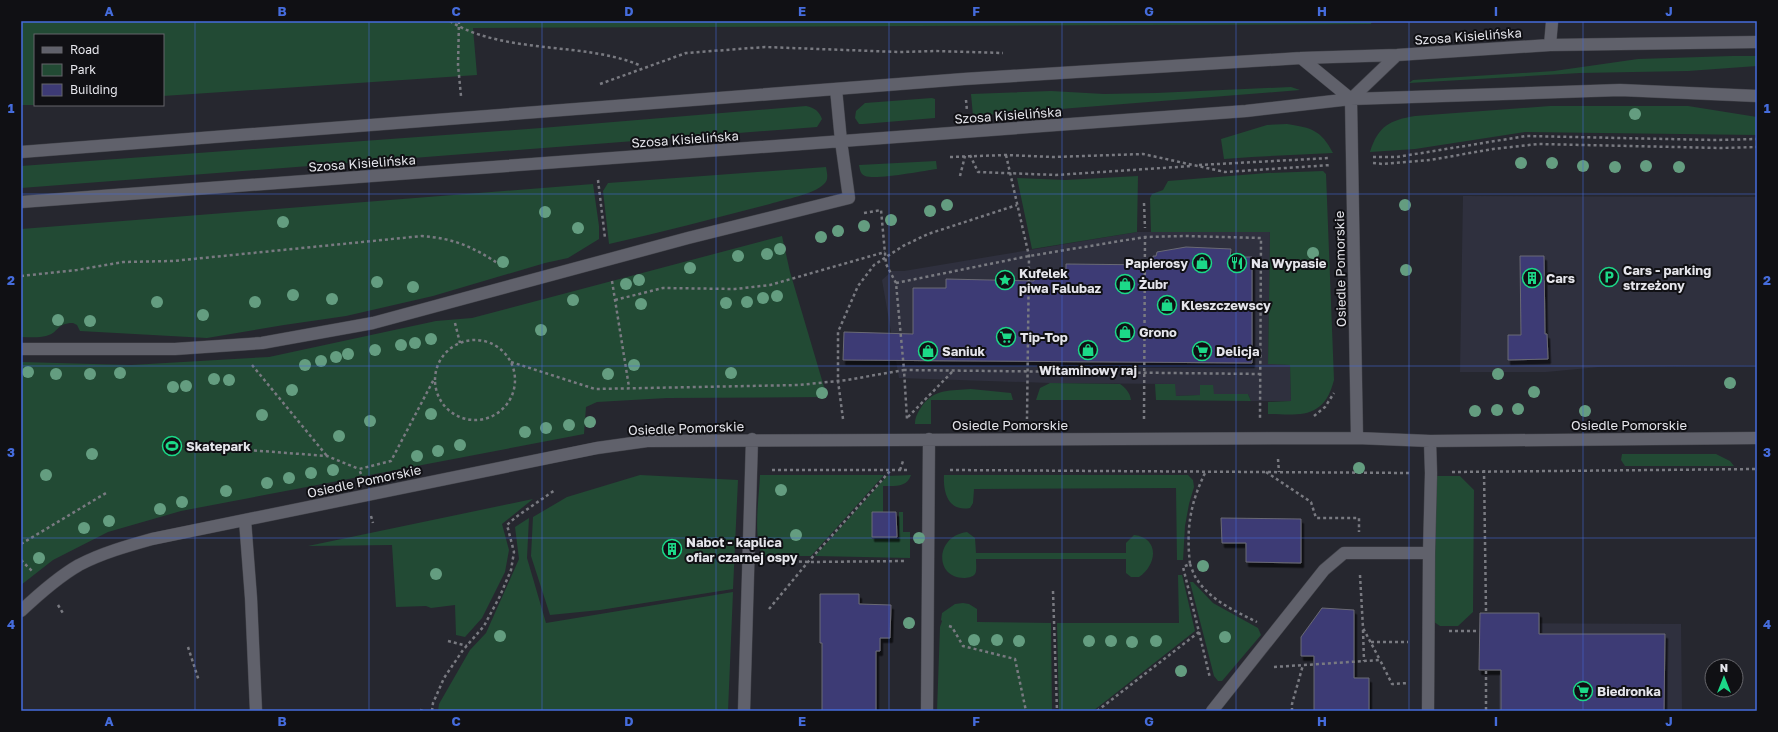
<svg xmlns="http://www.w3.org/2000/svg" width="1778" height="732" font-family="'Golos Text',sans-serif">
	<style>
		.built { fill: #2f303e }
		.green { fill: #224a34 }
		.building { fill: #3d3a75; stroke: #6a6a74; filter: url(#shadow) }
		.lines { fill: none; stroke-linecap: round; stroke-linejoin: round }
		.minor-casing { stroke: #42434a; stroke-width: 13 }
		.path { stroke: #797a81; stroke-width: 2.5; stroke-dasharray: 3 3; stroke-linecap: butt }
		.minor { stroke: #60616b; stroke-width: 12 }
		.tree { fill: #649d80 }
		.grid { fill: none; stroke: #456cdc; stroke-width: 1; stroke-opacity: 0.55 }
		.labels { text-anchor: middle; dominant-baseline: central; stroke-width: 4; stroke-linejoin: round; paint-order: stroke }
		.street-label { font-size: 13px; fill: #e5e5eb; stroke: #101014 }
		.poi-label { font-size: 13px; font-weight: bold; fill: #e5e5eb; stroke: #101014; text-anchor: start }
		.neatline { fill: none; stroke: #456cdc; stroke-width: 1.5 }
		.grid-label { font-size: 13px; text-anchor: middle; font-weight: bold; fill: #456cdc }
	</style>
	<defs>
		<filter id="shadow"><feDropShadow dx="2.5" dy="4.5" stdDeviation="0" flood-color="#0009"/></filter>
	</defs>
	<rect width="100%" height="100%" fill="#26272f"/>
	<path class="built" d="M1463,196L1757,197V365L1599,367L1546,372H1460Z
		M1270,231L1268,363L1290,365L1291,401H1251L1248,394H1213V385L1201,395L1175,396V384L1050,383L899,378L882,280L892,271H904L1137,232Z
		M1499,623L1681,624L1682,711H1499Z"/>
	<path class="green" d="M21,21H1372L1371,24L473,28L477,75L163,96V35H35V105H21Z
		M1732,56H1757V66L1688,71L1580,73L1409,83L1413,80L1554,71L1638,59Z
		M1291,87L1300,90L973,116L971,94L1051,91L1104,94L1156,93Z
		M932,98L935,99V118L863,124H859L855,118L856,111L865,103Z
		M806,106C815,108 819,111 822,119L817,127L21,188V166L541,128Z
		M1550,106H1688L1757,117V135L1525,132L1415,149L1370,152C1378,126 1390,120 1415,116Z
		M1287,124C1312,128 1321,130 1333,153L1252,157L1224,159L1221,139L1267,125Z
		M936,161L937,169C923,171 876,180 865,176C860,174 860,169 859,165Z
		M826,167C827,173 829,180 824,184C813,195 785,199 770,204C716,218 663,232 609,244L603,191L608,183Z
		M1323,171L1326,174L1334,380C1324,419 1301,415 1268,414V402L1291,401L1290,365L1268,364L1270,232H1151L1150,198L1152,194L1163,190L1168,181L1267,173Z
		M1138,176L1137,232L1032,249L1017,178L1065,180Z
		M593,184L599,226V239L568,258L545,263L433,296L346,316L284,325L207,338L80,331L77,325L73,323C56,323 59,333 46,336C39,338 29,337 21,337V229Z
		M782,236L790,272L827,397L667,398L597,402L586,407L584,434L181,511L108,532L53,560L21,585V362L131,365L269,357L436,321L472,318Z
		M1050,383L1120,384C1126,388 1130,393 1131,400H1036L1040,388Z
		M1155,384H1175L1176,396L1200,395V385H1213L1214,394H1248L1251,401L1156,400Z
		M971,389L1011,393L1013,400H931V424H915C915,417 918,412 922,406C935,388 951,391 971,389Z
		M1622,454H1716L1730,461L1734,466H1625L1621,460Z
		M640,475L738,480L733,589L600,610L550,615L531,556L533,517L567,497Z
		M760,475H884L811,556H766L762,555C753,534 759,499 760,475Z
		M911,475C907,488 893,486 883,486V512H872V539H899V512H903V532H910V558L815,556L887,476Z
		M944,475H1188L1193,480L1194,487L1189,504L1185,526L1183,560H1177L1176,488L974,489L973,503L970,508C948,512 943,492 944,475Z
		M1436,476H1460L1474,490L1473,612L1458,626H1440L1434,622Z
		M533,499L502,524L509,550L505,572L482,618L465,637L456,635L455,605L431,608L426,606L396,607L392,545L308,546Z
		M529,518L527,558L546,623L733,592L728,711H438L439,704L470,650L486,633L519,559L515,527Z
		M967,532L975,538L976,553H1126V543L1134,535C1160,538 1157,565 1139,577H1131L1126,573V559H976C976,563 977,571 975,574C973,577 967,578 964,578C934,578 935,536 967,532Z
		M1178,575H1182L1183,579L1195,631L1093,711H1059L1057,623H1179Z
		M1190,582H1193L1213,603L1258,628L1261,635L1222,681H1218L1214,676Z
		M963,603L969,604L977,609V622L1051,623L1052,711H937L940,627L942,621L941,620L942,613L955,604Z"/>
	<path class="building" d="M1186,247L1231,249L1230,257H1252V363L843,360L844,332L913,334V288H946V279L1034,281V272H1066V264L1153,265V256H1156L1157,252Z
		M1520,256H1544L1545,334H1547L1548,359L1508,360V335H1521Z
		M872,512H896L897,537H872Z
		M1221,518L1301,519V563L1246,562V543H1222Z
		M820,594H859V604L891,605L890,638H880V651H876V711H822V643H820Z
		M1322,608L1354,610V678H1369V711H1314V656H1301V637Z
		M1480,613H1539V634H1665L1664,711H1501V670H1479Z"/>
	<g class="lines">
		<defs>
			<path id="minor" d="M1550,45L1552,22
				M1301,58L1351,99
				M1351,99L1357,438
				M1351,99L1397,55
				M21,152L964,79L1301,58L1397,55L1550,45L1757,42
				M21,202L1246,111L1351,99L1620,90L1757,96
				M21,349H175L262,343L373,323L688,238L849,198L841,141L836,89
				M245,520L251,598L256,711
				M21,611C39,594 58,577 79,565C102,553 127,546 152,539L597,448L647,441L1357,438L1430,441L1757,438
				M744,711L752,439
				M927,711L929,439
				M1212,711L1324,570L1344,553H1429
				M1428,711L1429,553L1431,473L1430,441"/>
		</defs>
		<use href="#minor" class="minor-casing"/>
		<path class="path" d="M450,21C486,45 546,46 588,52C606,55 624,58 641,66
			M459,21L458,65L461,96
			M600,84L686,53L765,47L899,52L935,51L1003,53
			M966,100L967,111
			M970,155L978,172L1056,175L1192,166
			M1006,155L1029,256L1027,419
			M950,157L1006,155L1054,157L1143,154L1225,172L1331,165
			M1373,157H1397L1526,136L1714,140L1757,139
			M1373,163L1383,164L1430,160L1493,149L1538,144L1721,148L1757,147
			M1199,165L1330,158
			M960,176L965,156
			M598,180L605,238
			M1144,203L1145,228
			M864,213L881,210L886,264L896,283L904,370L1260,374
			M21,276L77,270L123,262L173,261L422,236C457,239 473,247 502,266
			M612,281L629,387
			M896,283L1029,256L1145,237L1185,236L1261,238L1260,418
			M615,300L663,288L735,289L770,285L885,252
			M455,323L460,343
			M435 380a40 40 0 1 1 80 0a40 40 0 1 1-80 0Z
			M511,362L595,389L799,385L847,380L904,370L907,419
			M252,365L327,456
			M1314,416L1325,407L1334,393
			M908,417L953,371
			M843,419L838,381V332L858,286L874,265L903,246L928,234L1017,205
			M1144,419L1145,237
			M248,450L327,456L359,469
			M1278,459L1279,472
			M772,470H907
			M900,470L903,461
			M950,470L1411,473
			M1484,470L1486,611
			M1266,472L1311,502L1316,518H1359V532
			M1452,472L1757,469
			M361,474L359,469L391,461L434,379
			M371,516L373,523
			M21,544L106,493
			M21,560L33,572
			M769,560L808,562L906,561
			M1190,564C1192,569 1194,576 1198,581C1212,601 1235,611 1257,622
			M1360,575L1363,628L1380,660
			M1053,591L1057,711
			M58,605L64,615
			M769,609L808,562L891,470
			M949,626L952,627L963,646L1015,659L1026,711
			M1363,630L1364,661
			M1449,631H1479
			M1199,632L1210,678
			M448,641L467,646
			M1371,642H1408
			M188,647L199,681
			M1274,667L1380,660L1392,684L1408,683
			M1486,671V711
			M420,710L423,711
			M432,711L433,703L444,678L463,650L484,626L500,596L511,570L514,552L507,525L516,517L555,490
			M1097,711L1199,632L1183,567L1190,564C1186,529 1190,503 1206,471
			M1292,711V704L1303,665"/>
		<use href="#minor" class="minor"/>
	</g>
	<g class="tree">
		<circle cx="1635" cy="114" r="6"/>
		<circle cx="1521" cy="163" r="6"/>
		<circle cx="1552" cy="163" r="6"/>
		<circle cx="1583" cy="166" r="6"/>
		<circle cx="1646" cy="166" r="6"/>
		<circle cx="1615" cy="167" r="6"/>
		<circle cx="1679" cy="167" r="6"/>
		<circle cx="947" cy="205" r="6"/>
		<circle cx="1405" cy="205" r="6"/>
		<circle cx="930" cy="211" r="6"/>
		<circle cx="545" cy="212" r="6"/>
		<circle cx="891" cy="220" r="6"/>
		<circle cx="283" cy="222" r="6"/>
		<circle cx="864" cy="226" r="6"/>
		<circle cx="578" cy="228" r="6"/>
		<circle cx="838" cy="231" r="6"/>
		<circle cx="821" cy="237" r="6"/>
		<circle cx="780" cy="249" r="6"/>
		<circle cx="1313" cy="253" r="6"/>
		<circle cx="767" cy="254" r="6"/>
		<circle cx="738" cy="256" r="6"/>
		<circle cx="503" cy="262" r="6"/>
		<circle cx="690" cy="268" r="6"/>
		<circle cx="1406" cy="270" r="6"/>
		<circle cx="639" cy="280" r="6"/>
		<circle cx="377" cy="282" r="6"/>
		<circle cx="626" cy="284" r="6"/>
		<circle cx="413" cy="287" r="6"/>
		<circle cx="293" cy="295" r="6"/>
		<circle cx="777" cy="296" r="6"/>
		<circle cx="763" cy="298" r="6"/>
		<circle cx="332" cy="299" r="6"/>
		<circle cx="573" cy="300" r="6"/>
		<circle cx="157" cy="302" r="6"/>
		<circle cx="255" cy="302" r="6"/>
		<circle cx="747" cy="302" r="6"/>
		<circle cx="726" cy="303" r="6"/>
		<circle cx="641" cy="304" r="6"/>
		<circle cx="203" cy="315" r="6"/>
		<circle cx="58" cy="320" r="6"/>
		<circle cx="90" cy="321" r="6"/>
		<circle cx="541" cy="330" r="6"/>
		<circle cx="431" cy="339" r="6"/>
		<circle cx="415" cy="343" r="6"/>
		<circle cx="401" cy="345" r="6"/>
		<circle cx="375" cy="350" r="6"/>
		<circle cx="348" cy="354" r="6"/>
		<circle cx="336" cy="357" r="6"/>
		<circle cx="321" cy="361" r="6"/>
		<circle cx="305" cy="365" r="6"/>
		<circle cx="634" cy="365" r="6"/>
		<circle cx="28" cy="372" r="6"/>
		<circle cx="120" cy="373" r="6"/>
		<circle cx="731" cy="373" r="6"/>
		<circle cx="56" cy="374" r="6"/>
		<circle cx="90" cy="374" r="6"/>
		<circle cx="608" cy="374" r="6"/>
		<circle cx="1498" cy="374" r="6"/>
		<circle cx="214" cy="379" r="6"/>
		<circle cx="229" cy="380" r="6"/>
		<circle cx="1730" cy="383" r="6"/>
		<circle cx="186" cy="386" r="6"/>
		<circle cx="173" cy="387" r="6"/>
		<circle cx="292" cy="390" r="6"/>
		<circle cx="1534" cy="392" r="6"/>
		<circle cx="822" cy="393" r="6"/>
		<circle cx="1518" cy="409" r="6"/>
		<circle cx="1497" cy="410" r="6"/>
		<circle cx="1475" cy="411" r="6"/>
		<circle cx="1585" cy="411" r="6"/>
		<circle cx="431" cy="414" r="6"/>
		<circle cx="262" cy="415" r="6"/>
		<circle cx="370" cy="421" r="6"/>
		<circle cx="590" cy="422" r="6"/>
		<circle cx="569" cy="425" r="6"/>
		<circle cx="546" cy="428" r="6"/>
		<circle cx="525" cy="432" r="6"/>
		<circle cx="339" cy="436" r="6"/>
		<circle cx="460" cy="445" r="6"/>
		<circle cx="438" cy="451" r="6"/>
		<circle cx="92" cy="454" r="6"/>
		<circle cx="417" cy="456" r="6"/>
		<circle cx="1359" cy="468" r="6"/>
		<circle cx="333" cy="470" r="6"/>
		<circle cx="311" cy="473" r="6"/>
		<circle cx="46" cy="475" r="6"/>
		<circle cx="289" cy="478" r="6"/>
		<circle cx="267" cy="483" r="6"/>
		<circle cx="781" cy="490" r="6"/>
		<circle cx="226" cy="491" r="6"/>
		<circle cx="182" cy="502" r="6"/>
		<circle cx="160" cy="509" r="6"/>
		<circle cx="109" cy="521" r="6"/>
		<circle cx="84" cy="528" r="6"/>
		<circle cx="796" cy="535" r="6"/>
		<circle cx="919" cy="538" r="6"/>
		<circle cx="39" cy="558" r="6"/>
		<circle cx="1203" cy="566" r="6"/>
		<circle cx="436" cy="574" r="6"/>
		<circle cx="909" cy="623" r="6"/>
		<circle cx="500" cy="636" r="6"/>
		<circle cx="1225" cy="637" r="6"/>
		<circle cx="974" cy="640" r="6"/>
		<circle cx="997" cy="640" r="6"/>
		<circle cx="1019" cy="641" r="6"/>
		<circle cx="1089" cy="641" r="6"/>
		<circle cx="1111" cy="641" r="6"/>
		<circle cx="1156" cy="641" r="6"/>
		<circle cx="1132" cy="642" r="6"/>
		<circle cx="1181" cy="671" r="6"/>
	</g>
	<path class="grid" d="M195,21V711M369,21V711M542,21V711M716,21V711M889,21V711M1062,21V711M1236,21V711M1409,21V711M1583,21V711M21,194H1757M21,366H1757M21,538H1757"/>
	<defs>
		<symbol id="shop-ring" viewBox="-11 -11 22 22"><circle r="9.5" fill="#101014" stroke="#1cd988" stroke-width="1.5"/><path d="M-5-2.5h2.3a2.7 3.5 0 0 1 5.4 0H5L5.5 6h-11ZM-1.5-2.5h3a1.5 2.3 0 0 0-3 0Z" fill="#1cd988"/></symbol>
		<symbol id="restaurant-ring" viewBox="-11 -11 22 22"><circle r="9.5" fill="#101014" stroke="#1cd988" stroke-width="1.5"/><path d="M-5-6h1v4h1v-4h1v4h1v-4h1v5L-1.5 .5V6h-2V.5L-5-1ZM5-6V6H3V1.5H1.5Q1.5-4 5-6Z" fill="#1cd988"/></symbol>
		<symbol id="parking-ring" viewBox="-11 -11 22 22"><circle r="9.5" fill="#101014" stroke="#1cd988" stroke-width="1.5"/><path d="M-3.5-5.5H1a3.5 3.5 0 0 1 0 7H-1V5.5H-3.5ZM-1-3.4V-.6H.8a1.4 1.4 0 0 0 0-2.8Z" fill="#1cd988"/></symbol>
		<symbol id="building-ring" viewBox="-11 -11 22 22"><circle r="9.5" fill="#101014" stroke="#1cd988" stroke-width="1.5"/><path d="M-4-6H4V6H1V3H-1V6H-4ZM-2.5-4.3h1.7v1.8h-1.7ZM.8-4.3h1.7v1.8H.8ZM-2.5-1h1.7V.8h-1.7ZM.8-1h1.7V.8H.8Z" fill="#1cd988"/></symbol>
		<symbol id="sight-ring" viewBox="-11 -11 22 22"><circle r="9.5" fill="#101014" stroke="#1cd988" stroke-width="1.5"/><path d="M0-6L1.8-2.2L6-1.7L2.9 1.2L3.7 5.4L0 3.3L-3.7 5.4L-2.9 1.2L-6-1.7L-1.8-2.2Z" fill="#1cd988"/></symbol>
		<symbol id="supermarket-ring" viewBox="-11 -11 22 22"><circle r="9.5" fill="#101014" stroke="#1cd988" stroke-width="1.5"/><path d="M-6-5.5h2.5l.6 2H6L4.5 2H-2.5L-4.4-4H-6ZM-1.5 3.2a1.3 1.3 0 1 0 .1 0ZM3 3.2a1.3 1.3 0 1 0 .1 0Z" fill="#1cd988"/></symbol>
		<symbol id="stadium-ring" viewBox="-11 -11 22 22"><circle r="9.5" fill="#101014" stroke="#1cd988" stroke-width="1.5"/><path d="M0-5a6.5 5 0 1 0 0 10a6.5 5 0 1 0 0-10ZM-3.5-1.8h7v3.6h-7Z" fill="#1cd988"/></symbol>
	</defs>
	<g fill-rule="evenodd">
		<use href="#shop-ring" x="1191" y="252" width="22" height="22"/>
		<use href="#restaurant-ring" x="1226" y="252" width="22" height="22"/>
		<use href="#parking-ring" x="1598" y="266" width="22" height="22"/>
		<use href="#building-ring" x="1521" y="267" width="22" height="22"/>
		<use href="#sight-ring" x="994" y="269" width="22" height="22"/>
		<use href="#shop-ring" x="1114" y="273" width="22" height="22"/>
		<use href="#shop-ring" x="1156" y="294" width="22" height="22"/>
		<use href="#shop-ring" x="1114" y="321" width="22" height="22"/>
		<use href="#supermarket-ring" x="995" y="326" width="22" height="22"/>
		<use href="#shop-ring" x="1077" y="339" width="22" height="22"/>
		<use href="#shop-ring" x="917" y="340" width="22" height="22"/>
		<use href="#supermarket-ring" x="1191" y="340" width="22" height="22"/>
		<use href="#stadium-ring" x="161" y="435" width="22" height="22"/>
		<use href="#building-ring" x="661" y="538" width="22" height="22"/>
		<use href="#supermarket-ring" x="1572" y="680" width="22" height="22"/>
	</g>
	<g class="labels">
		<g class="street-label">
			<text transform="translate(1468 36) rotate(-4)">Szosa Kisielińska</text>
			<text transform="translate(1008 115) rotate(-4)">Szosa Kisielińska</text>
			<text transform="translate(685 139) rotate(-4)">Szosa Kisielińska</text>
			<text transform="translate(362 163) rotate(-4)">Szosa Kisielińska</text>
			<text transform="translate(1340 269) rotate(-91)">Osiedle Pomorskie</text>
			<text x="1010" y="425">Osiedle Pomorskie</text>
			<text x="1629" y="425">Osiedle Pomorskie</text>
			<text transform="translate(686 428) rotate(-2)">Osiedle Pomorskie</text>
			<text transform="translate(364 481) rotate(-12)">Osiedle Pomorskie</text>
		</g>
		<g class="poi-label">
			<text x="1188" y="263" text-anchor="end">Papierosy</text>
			<text x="1251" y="263">Na Wypasie</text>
			<text x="1623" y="270">Cars - parking<tspan x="1623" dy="15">strzeżony</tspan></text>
			<text x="1019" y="273">Kufelek<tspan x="1019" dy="15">piwa Falubaz</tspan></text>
			<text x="1546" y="278">Cars</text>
			<text x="1139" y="284">Żubr</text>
			<text x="1181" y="305">Kleszczewscy</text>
			<text x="1139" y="332">Grono</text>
			<text x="1020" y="337">Tip-Top</text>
			<text x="942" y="351">Saniuk</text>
			<text x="1216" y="351">Delicja</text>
			<text x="1088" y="370" text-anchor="middle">Witaminowy raj</text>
			<text x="186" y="446">Skatepark</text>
			<text x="686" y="542">Nabot - kaplica<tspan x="686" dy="15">ofiar czarnej ospy</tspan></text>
			<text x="1597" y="691">Biedronka</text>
		</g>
	</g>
	<rect width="1778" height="732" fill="none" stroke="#101014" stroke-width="44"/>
	<rect x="34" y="34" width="130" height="72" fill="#101014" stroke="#65656a"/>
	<rect x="42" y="47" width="20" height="6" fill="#60616b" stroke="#65656a"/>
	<text x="70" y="54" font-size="12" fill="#e5e5eb">Road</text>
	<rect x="42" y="64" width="20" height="12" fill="#224a34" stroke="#65656a"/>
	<text x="70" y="74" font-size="12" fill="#e5e5eb">Park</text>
	<rect x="42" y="84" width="20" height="12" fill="#3d3a75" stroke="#65656a"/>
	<text x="70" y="94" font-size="12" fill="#e5e5eb">Building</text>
	<g transform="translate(1724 678)"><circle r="19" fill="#101014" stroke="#65656a"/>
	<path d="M0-3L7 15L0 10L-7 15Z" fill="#1cd988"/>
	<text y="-6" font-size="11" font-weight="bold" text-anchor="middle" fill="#e5e5eb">N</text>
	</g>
	<rect x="22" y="22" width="1734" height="688" class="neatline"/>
	<g class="grid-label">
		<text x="109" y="16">A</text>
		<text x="282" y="16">B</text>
		<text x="456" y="16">C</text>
		<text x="629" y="16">D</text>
		<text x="802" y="16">E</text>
		<text x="976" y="16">F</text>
		<text x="1149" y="16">G</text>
		<text x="1322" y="16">H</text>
		<text x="1496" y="16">I</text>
		<text x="1669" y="16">J</text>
		<text x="11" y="113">1</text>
		<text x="1767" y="113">1</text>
		<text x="11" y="285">2</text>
		<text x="1767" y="285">2</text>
		<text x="11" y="457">3</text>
		<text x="1767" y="457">3</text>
		<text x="11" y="629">4</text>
		<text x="1767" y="629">4</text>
		<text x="109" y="726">A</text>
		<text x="282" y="726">B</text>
		<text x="456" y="726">C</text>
		<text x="629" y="726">D</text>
		<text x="802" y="726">E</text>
		<text x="976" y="726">F</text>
		<text x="1149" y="726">G</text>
		<text x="1322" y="726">H</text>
		<text x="1496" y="726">I</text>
		<text x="1669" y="726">J</text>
	</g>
</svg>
